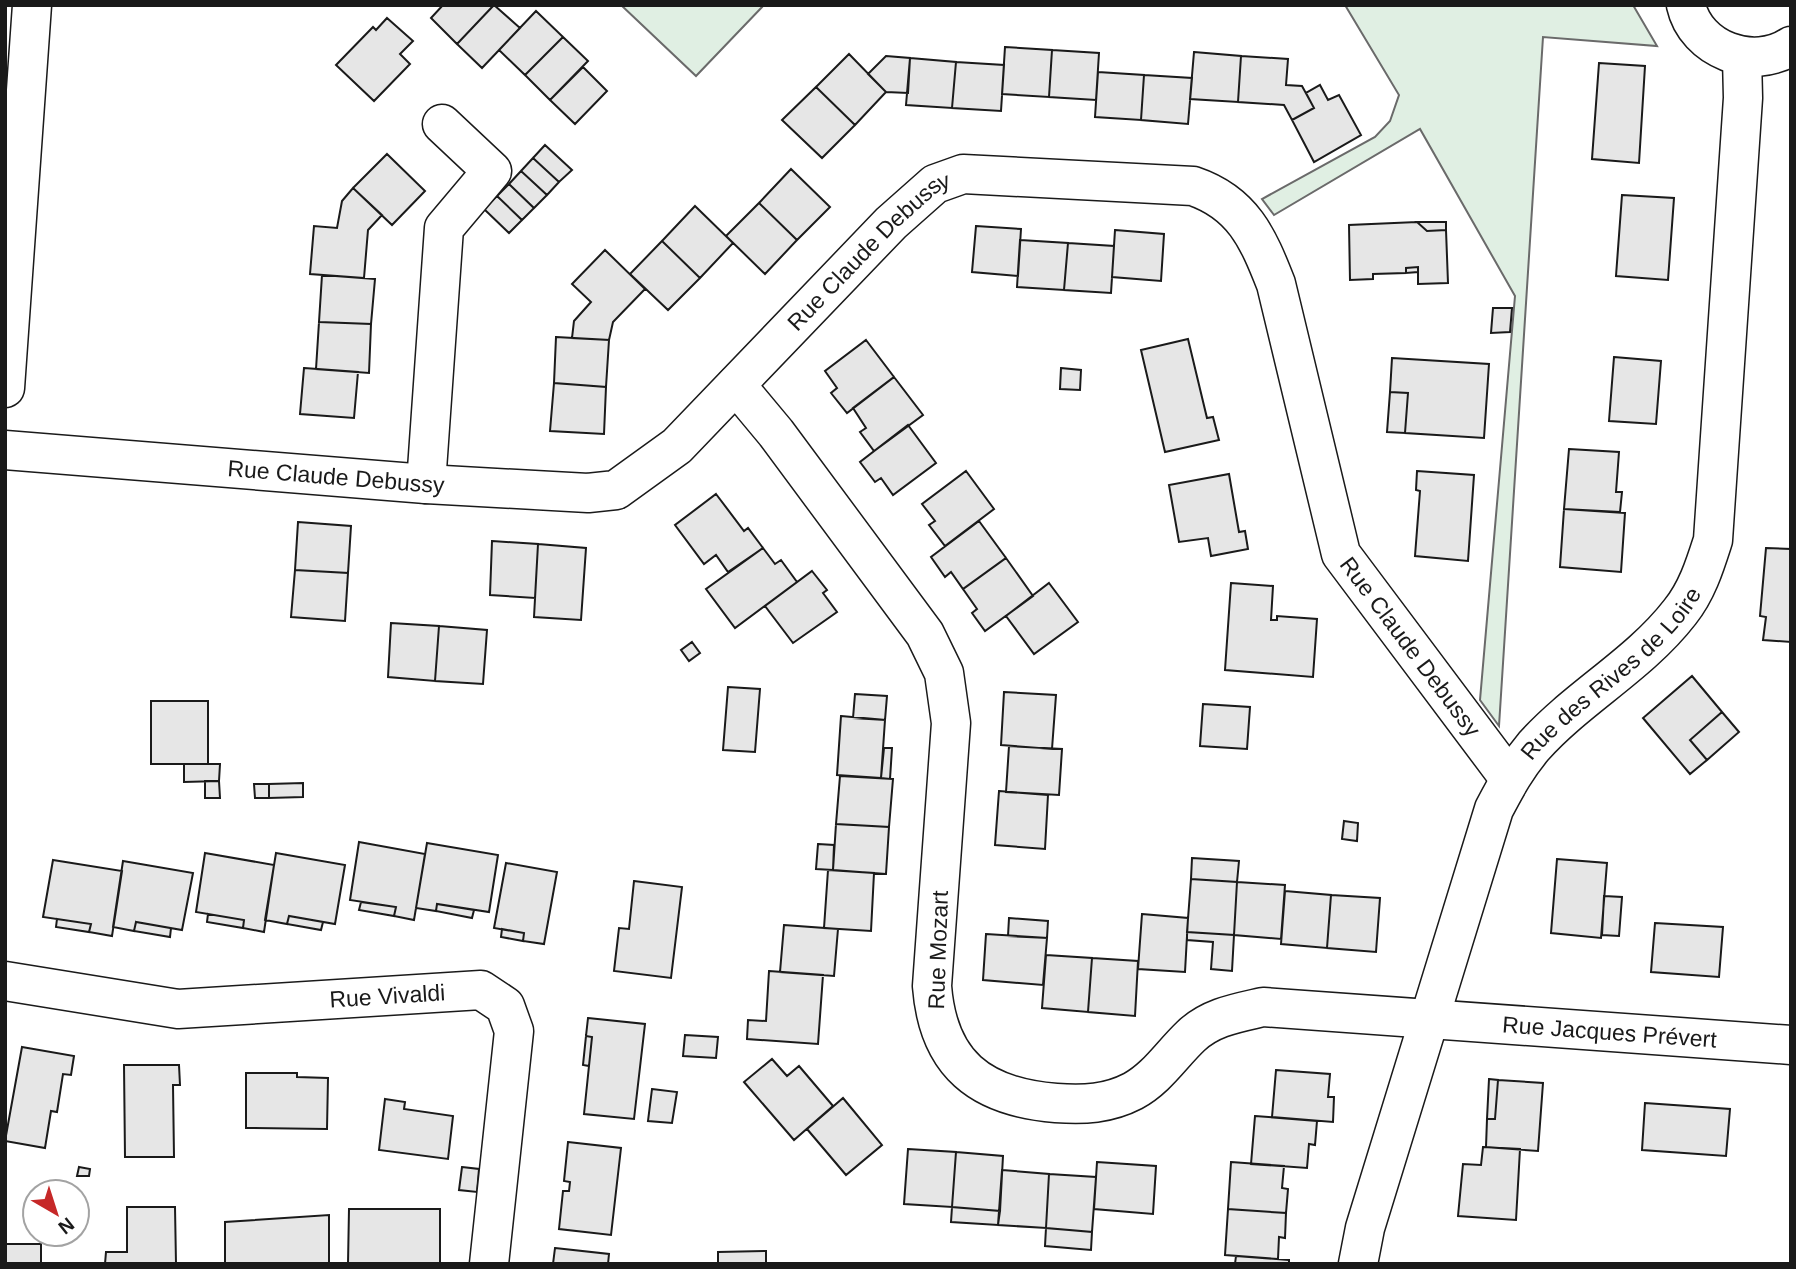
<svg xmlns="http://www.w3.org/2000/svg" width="1796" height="1269" font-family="Arial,sans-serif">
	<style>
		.green { fill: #e0efe3; stroke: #6a6a6a; stroke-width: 2 }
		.building { fill: #e6e6e6; stroke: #1a1a1a; stroke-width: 2 }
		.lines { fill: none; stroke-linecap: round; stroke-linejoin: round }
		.minor-casing { stroke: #1a1a1a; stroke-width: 41 }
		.major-casing { stroke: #1a1a1a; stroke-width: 41 }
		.minor { stroke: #fff; stroke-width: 38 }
		.major { stroke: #fff; stroke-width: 38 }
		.labels { text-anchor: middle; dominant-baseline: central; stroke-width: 5; stroke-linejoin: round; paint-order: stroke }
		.street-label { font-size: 23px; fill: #1a1a1a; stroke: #fff }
	</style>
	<rect width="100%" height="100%" fill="#fff"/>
	<path class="green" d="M621,5H764L696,76Z
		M1345,5H1633L1657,46L1543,37L1499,726L1480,700L1515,296L1420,129L1274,215L1262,199L1375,137L1390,121L1399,95Z"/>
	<path class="building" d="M443,5H494L457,44L431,18Z
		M494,5L520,28L482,68L457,44Z
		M536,11L563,37L525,75L499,50Z
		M387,18L413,41L400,54L410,64L374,101L336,65L373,27L376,30Z
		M563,37L588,61L550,100L525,75Z
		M1005,47L1052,50L1049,97L1002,94Z
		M1052,50L1099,53L1096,100L1049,97Z
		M1194,52L1241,56L1238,102L1190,99Z
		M849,54L886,92L855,125L816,87Z
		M886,56L910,58L908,93L886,92L868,74Z
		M1241,56L1288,59L1286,85L1302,86L1314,108L1292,120L1284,105L1238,102Z
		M910,58L956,62L952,108L906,105Z
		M956,62L1004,65L1001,111L952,108Z
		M1599,63L1645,66L1639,163L1592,159Z
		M583,67L607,91L575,124L550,100Z
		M1098,72L1144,75L1141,120L1095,117Z
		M1144,75L1192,78L1188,124L1141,120Z
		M1320,85L1328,100L1339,95L1361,135L1314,162L1292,120L1314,108L1306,93Z
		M816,87L855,125L822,158L782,120Z
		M545,145L572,170L559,182L533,158Z
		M387,154L425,191L392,225L353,188Z
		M533,158L559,182L547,195L521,171Z
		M791,169L830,207L797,240L759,203Z
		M521,171L547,195L534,208L509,184Z
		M509,184L534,208L522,220L497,196Z
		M353,188L382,215L368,230L364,278L310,274L314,226L337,228L342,201Z
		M1622,195L1674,198L1668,280L1616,276Z
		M497,196L522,220L509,233L484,209Z
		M759,203L797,240L765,274L726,236Z
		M695,206L733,243L700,278L662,241Z
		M1417,222L1427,231L1446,230L1448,283L1418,284V267L1406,268V273L1373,274V279L1350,280L1349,225Z
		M1417,222H1446V230L1427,231Z
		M976,226L1021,229L1018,276L972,272Z
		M1115,230L1164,234L1161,281L1112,277Z
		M1020,240L1068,243L1064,290L1017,287Z
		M662,241L700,278L668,310L630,274Z
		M1068,243L1114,246L1111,293L1064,290Z
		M605,250L645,289L613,322L609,340L572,338L574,321L591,302L572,284Z
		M1418,267V272L1406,273V268Z
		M322,275L375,279L371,324L319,322Z
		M1493,308H1512L1510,332L1491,333Z
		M319,322L371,324L369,373L316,369Z
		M556,337L609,340L606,387L554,383Z
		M1188,339L1207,418L1213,417L1219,440L1165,452L1141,350Z
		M866,340L894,377L847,413L831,393L837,388L825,371Z
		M1614,357L1661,361L1656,424L1609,421Z
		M1392,358L1489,364L1484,438L1405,433L1408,393L1390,392Z
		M304,368L358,372L354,418L300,414Z
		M1061,368L1081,370L1080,390L1060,389Z
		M894,377L923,415L874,451L860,432L866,428L853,408Z
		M554,383L606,387L604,434L550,431Z
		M1390,392L1408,393L1405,433L1387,432Z
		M908,425L936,463L893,495L881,478L875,482L860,462Z
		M1569,449L1619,452L1616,492H1622L1620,512L1564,509Z
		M966,471L994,509L945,546L929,525L935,521L922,504Z
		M1417,471L1474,475L1468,561L1415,556L1420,491L1416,490Z
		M1229,474L1239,532L1245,531L1248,549L1211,556L1208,538L1179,542L1169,485Z
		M716,494L744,531L748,528L763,548L728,572L716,555L704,564L675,525Z
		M1564,509L1625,513L1621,572L1560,567Z
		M979,521L1006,558L963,589L951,572L945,577L931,557Z
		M298,522L351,526L348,573L295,570Z
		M492,541L538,544L535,598L490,595Z
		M538,544L586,548L581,620L534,617Z
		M763,548L775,564L781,560L797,582L735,628L706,589Z
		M1766,548L1791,549V642L1763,640L1766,617L1760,616Z
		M1006,558L1033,596L985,631L972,613L977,609L963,589Z
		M295,570L348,573L345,621L291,617Z
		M812,571L827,590L823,593L837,612L793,643L765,606Z
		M1049,583L1078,622L1034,654L1006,616Z
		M1231,583L1273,586L1271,620H1277V616L1317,619L1313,677L1225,670Z
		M391,623L439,626L435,681L388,677Z
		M439,626L487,630L483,684L435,681Z
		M692,642L700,653L689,661L681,650Z
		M1692,676L1722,712L1690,740L1707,760L1690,774L1643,718Z
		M728,687L760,689L755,752L723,750Z
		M1004,692L1056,695L1052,749L1001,745Z
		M855,694L887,696L885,720L853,718Z
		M151,701H208V764H151Z
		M1203,704L1250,707L1247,749L1200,746Z
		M1722,712L1739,732L1707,760L1690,740Z
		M841,716L885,720L881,778L837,775Z
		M1009,746L1062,749L1059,795L1006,792Z
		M884,748H892L890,779L881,778Z
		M184,764H220L219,781L184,782Z
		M840,776L893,779L889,827L836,824Z
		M205,781H219L220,798H205Z
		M303,783V797L269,798V784Z
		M254,784H269V798H255Z
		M999,791L1048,795L1045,849L995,845Z
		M1344,821L1358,823L1357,841L1342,839Z
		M836,824L889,827L886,874L833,870Z
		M359,842L425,854L414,920L394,916L396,907L350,900Z
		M427,843L498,855L489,912L437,904L436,911L416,908Z
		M818,844L834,845L833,870L816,869Z
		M205,853L274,865L264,932L243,928L244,920L196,912Z
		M276,853L345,865L335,924L289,916L287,924L265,920Z
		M1192,858L1239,861L1237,882L1191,879Z
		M1557,859L1607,863L1601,938L1551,933Z
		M53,860L122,871L112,936L89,932L91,924L43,917Z
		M123,861L193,873L182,930L136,922L134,931L113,927Z
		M506,863L557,872L544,944L523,941L524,933L494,928Z
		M828,870L874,873L871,931L824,928Z
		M1191,879L1237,882L1234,935L1187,932Z
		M634,881L682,887L671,978L614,971L619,928L629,929Z
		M1237,882L1285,885L1281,939L1234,935Z
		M1285,891L1331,895L1327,948L1281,944Z
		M1331,895L1380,898L1376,952L1327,948Z
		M1604,896L1622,897L1619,936L1602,935Z
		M361,902L396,907L394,916L359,910Z
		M437,904L474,910L472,918L436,911Z
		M208,914L244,920L243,928L207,922Z
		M1142,914L1188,918L1185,972L1138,969Z
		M289,916L323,922L321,930L287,924Z
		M1009,918L1048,921L1047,938L1008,936Z
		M57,919L91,924L89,932L56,927Z
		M136,922L171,928L170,937L134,931Z
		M1655,923L1723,927L1719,977L1651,972Z
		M784,925L838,929L834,976L780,972Z
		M502,929L524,933L523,941L501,937Z
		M1187,932L1234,935L1232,971L1211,969L1213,942L1187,940Z
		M986,934L1047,938L1043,985L983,980Z
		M1046,955L1092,958L1088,1012L1042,1008Z
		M1092,958L1138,961L1135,1016L1088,1012Z
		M769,971L823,975L818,1044L747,1039L748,1020L766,1021Z
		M588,1018L645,1024L634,1119L584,1114L592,1037L586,1036Z
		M685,1035L718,1037L716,1058L683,1056Z
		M586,1036L592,1037L589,1066L583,1065Z
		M22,1047L74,1056L71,1075L63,1074L57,1112L51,1111L45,1148L5,1141Z
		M772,1059L787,1076L799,1066L833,1106L794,1140L744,1082Z
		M124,1065H179L180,1085H173L174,1157H125Z
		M1276,1070L1330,1074L1328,1097H1334L1333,1122L1272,1117Z
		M246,1073H297V1077L328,1078L327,1129L246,1128Z
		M1489,1079L1498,1080L1495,1119H1487Z
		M1498,1080L1543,1083L1538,1151L1486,1147L1487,1119H1495Z
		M652,1089L677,1092L672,1123L648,1121Z
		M843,1098L882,1145L846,1175L807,1129Z
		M385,1099L405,1102L404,1109L453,1116L448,1159L379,1150Z
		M1645,1103L1730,1109L1726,1156L1642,1150Z
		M1255,1116L1317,1121L1315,1145L1309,1144L1307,1168L1251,1164Z
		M568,1142L621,1148L611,1235L559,1229L563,1191H569L570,1182L564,1181Z
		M1483,1147L1520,1149L1516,1220L1458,1216L1463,1164L1481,1165Z
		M908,1149L956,1152L952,1207L904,1204Z
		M956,1152L1003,1156L1000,1211L952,1207Z
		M1097,1162L1156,1166L1153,1214L1094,1209Z
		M1231,1162L1284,1166L1282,1188L1288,1189L1286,1213L1228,1209Z
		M79,1167L90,1169L89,1176H77Z
		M462,1167L479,1169L477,1192L459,1190Z
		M1002,1170L1049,1174L1046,1228L998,1225Z
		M1049,1174L1096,1177L1092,1232L1046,1228Z
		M127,1207H175L176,1264H105L106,1252H127Z
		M952,1207L1000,1211L998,1225L951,1222Z
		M349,1209H440V1264H348Z
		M1228,1209L1286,1213L1285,1238L1279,1237L1278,1259L1225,1255Z
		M329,1215V1264H225V1222Z
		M1046,1228L1092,1232L1091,1250L1045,1246Z
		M5,1244H41V1264H5Z
		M555,1248L609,1254L608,1264H553Z
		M766,1251V1264H718V1252Z
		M1236,1256L1289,1260V1264H1235Z"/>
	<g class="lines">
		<defs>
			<g id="minor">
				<path d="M1686,5C1696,50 1753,71 1791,46"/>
				<path id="s1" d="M736,385L776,433L925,634L944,673L951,723L932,986C938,1064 980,1097 1056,1103C1084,1105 1108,1104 1133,1091C1157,1078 1171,1055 1191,1036C1211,1017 1237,1013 1263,1007L1791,1045"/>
				<path id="s2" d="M5,450L426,484L588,493L616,490L677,446L891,223L935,184L963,174L1193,186C1243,203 1258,238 1276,284L1341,554L1509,778"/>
				<path d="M426,484L444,228L492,171L442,124"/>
				<path id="s3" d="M5,981L178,1009L481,990L505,1006L514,1031L489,1264"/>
				<path id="s4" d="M1358,1264L1365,1228L1494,809C1506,786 1517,766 1534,746C1578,697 1639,665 1680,612C1697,591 1705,565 1713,540L1743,98L1742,57"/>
			</g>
			<path id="major" d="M5,388L32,5"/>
		</defs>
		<use href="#minor" class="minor-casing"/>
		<use href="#major" class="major-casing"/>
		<use href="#minor" class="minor"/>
		<use href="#major" class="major"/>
	</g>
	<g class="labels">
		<g class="street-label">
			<text stroke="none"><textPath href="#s2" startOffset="962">Rue Claude Debussy</textPath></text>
			<text stroke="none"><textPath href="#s2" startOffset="332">Rue Claude Debussy</textPath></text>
			<text stroke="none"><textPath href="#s2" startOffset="1843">Rue Claude Debussy</textPath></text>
			<text stroke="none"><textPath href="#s4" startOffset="656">Rue des Rives de Loire</textPath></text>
			<text transform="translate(938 950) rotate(-88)">Rue Mozart</text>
			<text stroke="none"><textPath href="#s3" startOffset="385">Rue Vivaldi</textPath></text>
			<text stroke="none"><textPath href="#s1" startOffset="1446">Rue Jacques Prévert</textPath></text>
		</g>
	</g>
	<rect width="1796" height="1269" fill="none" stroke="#1a1a1a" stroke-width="14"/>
	<g transform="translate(56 1213) rotate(141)"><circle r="33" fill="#ffffff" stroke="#a3a3a3" stroke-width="2"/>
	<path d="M0-5L12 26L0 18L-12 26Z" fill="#c62828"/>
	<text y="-10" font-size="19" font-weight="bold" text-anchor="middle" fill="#1a1a1a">N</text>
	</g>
</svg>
